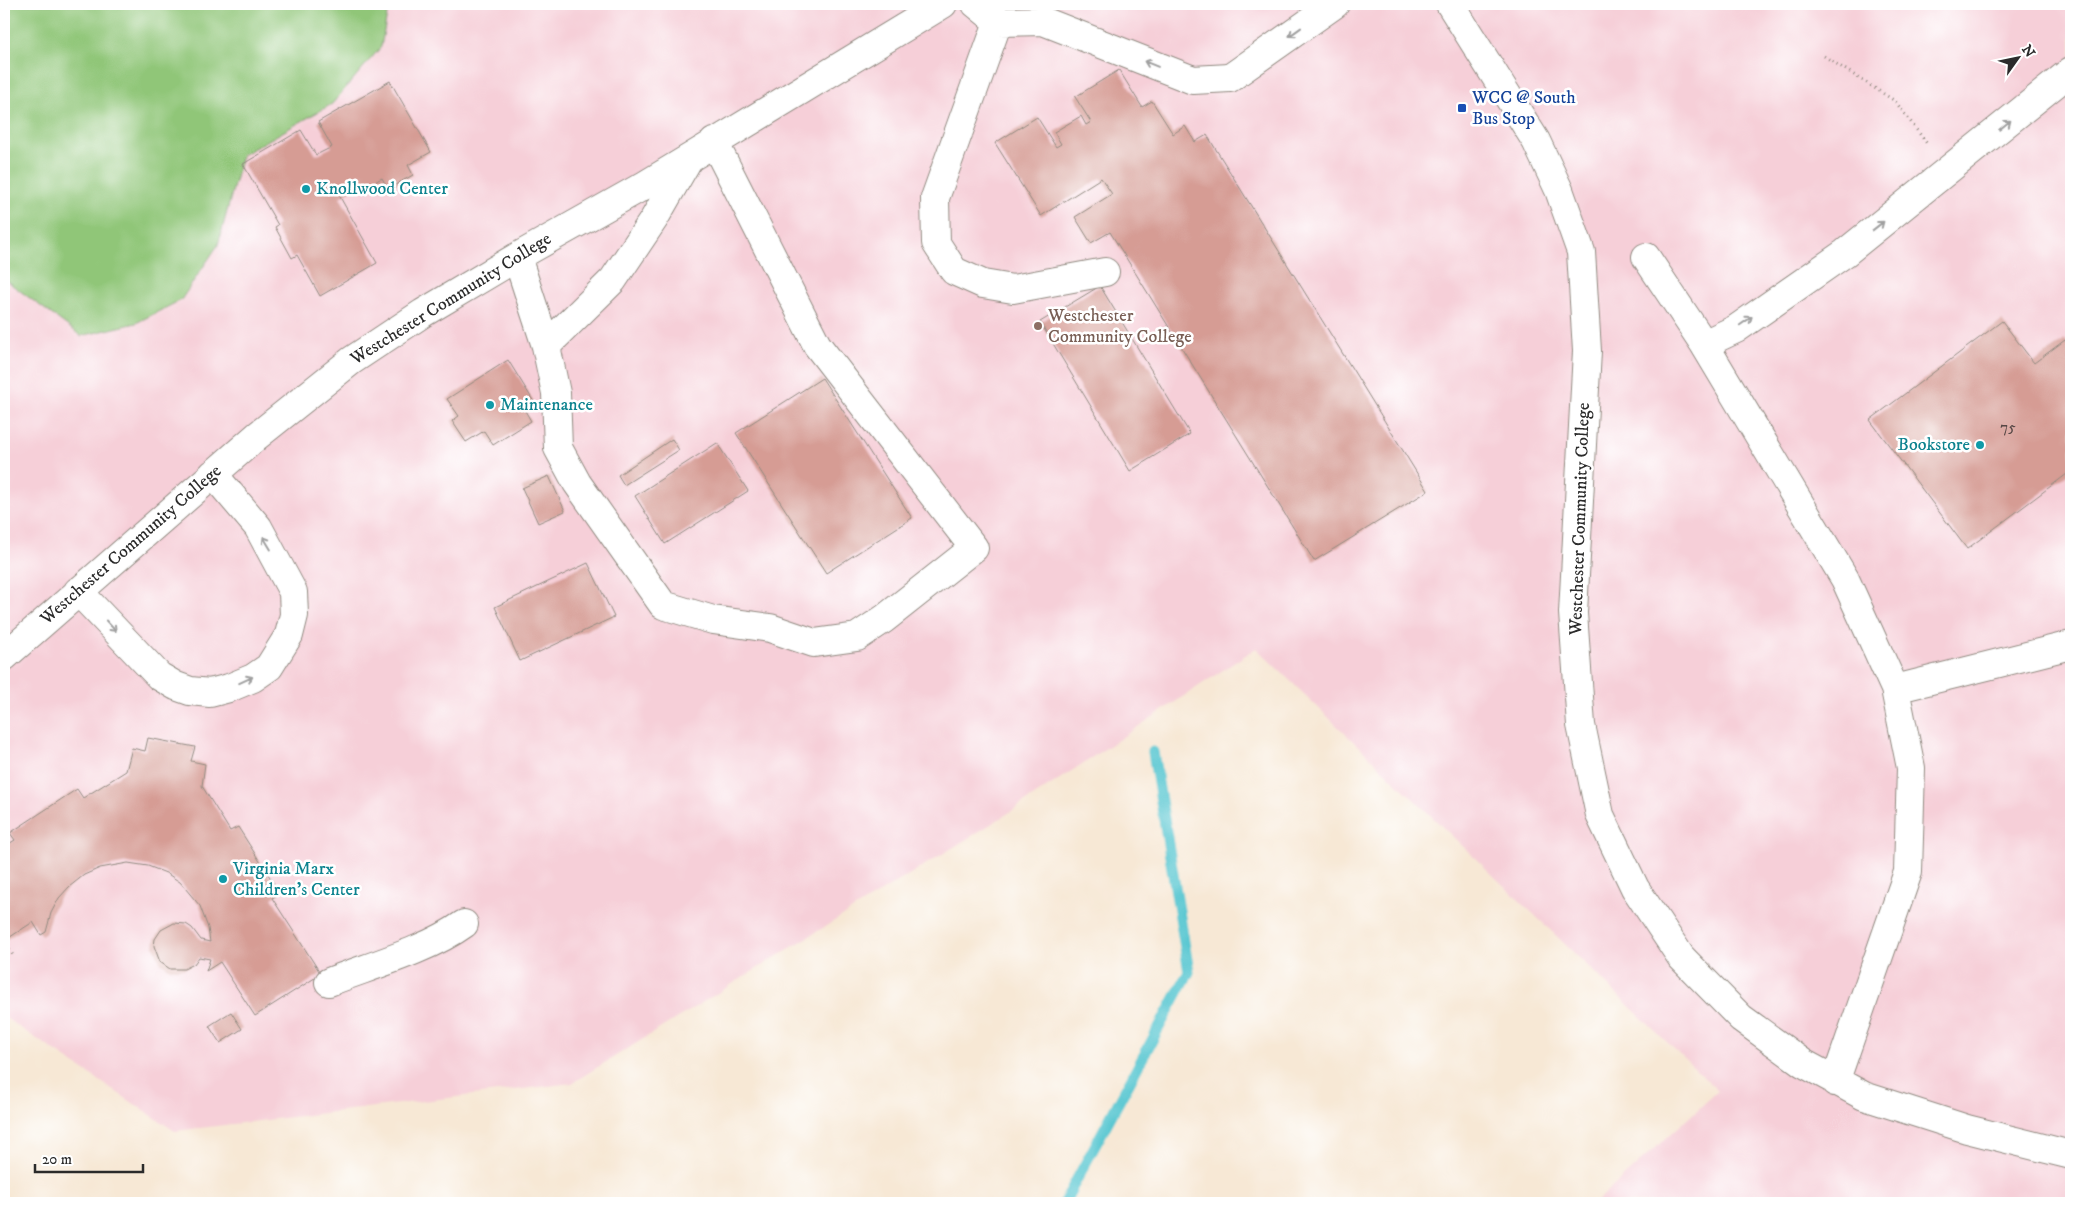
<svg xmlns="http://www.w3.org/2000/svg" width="2075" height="1207" font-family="'IM FELL DW Pica',serif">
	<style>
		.built { fill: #f6cfd8 }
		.green { fill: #90c678; stroke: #5e7852 }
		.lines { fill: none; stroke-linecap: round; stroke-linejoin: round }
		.stream { stroke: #5ac7d1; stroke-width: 11 }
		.building { fill: #d69c94 }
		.minor-casing { stroke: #918a80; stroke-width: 30 }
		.path { stroke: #918a80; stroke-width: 3; stroke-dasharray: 1 4; stroke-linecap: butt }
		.minor { stroke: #fff; stroke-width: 28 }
		.oneway { stroke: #a0a0a0 }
		.transit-dot { fill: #1a4fb4; stroke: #fff; stroke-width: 2 }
		.culture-dot { fill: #0f9aa8; stroke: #fff; stroke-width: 2 }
		.education-dot { fill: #8d6e63; stroke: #fff; stroke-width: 2 }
		.labels { text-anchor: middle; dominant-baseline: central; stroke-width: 5; stroke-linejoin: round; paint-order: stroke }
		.number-label { font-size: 15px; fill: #564745 }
		.transit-label { font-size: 18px; fill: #164399; stroke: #fff; text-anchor: start }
		.culture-label { font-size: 18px; fill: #0d838f; stroke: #fff; text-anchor: start }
		.street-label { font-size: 18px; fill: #2b2b2b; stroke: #fff }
		.education-label { font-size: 18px; fill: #785e54; stroke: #fff; text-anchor: start }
	</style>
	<rect width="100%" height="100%" fill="#fff"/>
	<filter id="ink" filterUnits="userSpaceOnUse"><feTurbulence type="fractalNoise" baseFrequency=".02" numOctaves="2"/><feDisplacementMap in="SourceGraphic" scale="10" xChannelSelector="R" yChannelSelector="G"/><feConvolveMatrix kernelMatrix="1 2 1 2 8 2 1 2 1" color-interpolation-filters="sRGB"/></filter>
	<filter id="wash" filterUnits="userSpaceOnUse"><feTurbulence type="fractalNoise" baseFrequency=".0096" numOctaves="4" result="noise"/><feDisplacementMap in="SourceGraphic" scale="20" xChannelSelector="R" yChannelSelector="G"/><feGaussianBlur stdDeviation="1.12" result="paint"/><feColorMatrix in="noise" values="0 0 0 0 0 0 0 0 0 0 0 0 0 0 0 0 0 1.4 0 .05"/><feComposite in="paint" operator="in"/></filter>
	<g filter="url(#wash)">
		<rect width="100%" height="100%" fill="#f7e8d5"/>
		<path class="built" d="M4,4H2071V1203H1595L1718,1091L1256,648L1004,816L572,1083L175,1131L4,1017Z"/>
		<path class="green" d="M4,4H389L381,47L332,104L242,155L218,245L181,300L136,323L81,336L4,279Z"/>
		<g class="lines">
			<path class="stream" d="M1064,1203L1189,972L1153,752"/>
		</g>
		<g id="blocks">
			<path class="building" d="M1119,70L1142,107L1152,101L1173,134L1185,126L1195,142L1207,135L1428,491L1314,561L1110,232L1091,243L1075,217L1112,194L1101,178L1041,216L995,143L1037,117L1056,147L1061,144L1054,132L1081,116L1086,125L1091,122L1075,97Z
				M390,81L431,152L408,165L413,175L388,189L382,178L358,191L356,188L340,197L377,263L320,296L297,255L292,258L275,227L278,225L243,164L301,130L316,155L332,147L318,122Z
				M1100,286L1190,434L1130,471L1040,322Z
				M2002,321L2034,363L2065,340L2071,348V471L1967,549L1870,420Z
				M508,360L534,402L524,409L531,421L493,445L484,431L466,442L452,421L459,416L447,399Z
				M822,378L912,518L826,573L736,433Z
				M672,439L679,450L624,485L618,475Z
				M717,443L748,491L665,544L635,496Z
				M549,476L565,511L538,523L522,488Z
				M588,563L614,617L520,661L495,607Z
				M148,738L195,747L191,761L205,764L202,786L230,831L238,827L280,893L272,898L321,974L255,1016L220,962L206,971L210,959L199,957L194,964L184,969H170L160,962L154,946L155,939L161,930L174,923L186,924L192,928L201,940L210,942L208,928L200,906L180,882L166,873L148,866L128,863L100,868L84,875L69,887L59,898L51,913L46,932L41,935L33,922L4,941V847L15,840L10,833L77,789L83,798L126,771L132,748L145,751Z
				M231,1012L242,1029L220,1043L209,1026Z"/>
		</g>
	</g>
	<g filter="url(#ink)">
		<use href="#blocks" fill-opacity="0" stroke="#918a80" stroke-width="1"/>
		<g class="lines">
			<defs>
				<path id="minor" d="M976,4L998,22L1043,21L1193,80L1230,78L1335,4
					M1450,4L1536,141L1559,190L1581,252L1587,351L1573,613L1581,725L1600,815L1635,888L1681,957L1741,1018L1803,1063L1864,1096L1967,1129L2071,1155
					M998,22L935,198L936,243L954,271L983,284L1013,289L1105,272
					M517,257L546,346L556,393L558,448L577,483L663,605L713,620L770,628L814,643L857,637L884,619L974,548L817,345L714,142
					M1646,257L1704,344L1845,579L1895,689L1911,768L1908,872L1835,1082
					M1704,344L1736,329L1845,253L2071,71
					M546,346L613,280L654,219L688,160
					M78,591L159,676L176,686L190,691L210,693L229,688L253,678L269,667L289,635L294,615L293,592L258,527L213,474
					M4,657L257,436L351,361L423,313L517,257L645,185L943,4
					M1895,689L2071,645
					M329,982C370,966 428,950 464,924"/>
			</defs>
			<use href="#minor" class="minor-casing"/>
			<path class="path" d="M1824,56L1895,101L1928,145
				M4,941L14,957"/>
			<use href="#minor" class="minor"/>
		</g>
		<defs><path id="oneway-shaft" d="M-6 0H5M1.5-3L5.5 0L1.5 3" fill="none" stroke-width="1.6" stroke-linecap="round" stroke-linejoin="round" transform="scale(1.25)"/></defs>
		<g class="oneway">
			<use href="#oneway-shaft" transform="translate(1295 32) rotate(144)"/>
			<use href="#oneway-shaft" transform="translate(1151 64) rotate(-158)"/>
			<use href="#oneway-shaft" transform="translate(2005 125) rotate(-39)"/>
			<use href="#oneway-shaft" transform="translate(1878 226) rotate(-38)"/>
			<use href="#oneway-shaft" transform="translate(1746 321) rotate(-35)"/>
			<use href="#oneway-shaft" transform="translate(267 543) rotate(-121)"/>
			<use href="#oneway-shaft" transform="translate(111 626) rotate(47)"/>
			<use href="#oneway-shaft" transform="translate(246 680) rotate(-25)"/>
		</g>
	</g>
	<rect class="transit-dot" x="1457" y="103" width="10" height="10" rx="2.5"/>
	<g class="culture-dot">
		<circle cx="306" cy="189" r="5"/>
		<circle cx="490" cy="405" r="5"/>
		<circle cx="1980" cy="445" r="5"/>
		<circle cx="223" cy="879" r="5"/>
	</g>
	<circle class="education-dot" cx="1038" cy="326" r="5"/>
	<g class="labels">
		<g class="number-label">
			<text x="2008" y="427">75</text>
		</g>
		<g class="transit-label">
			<text x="1472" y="98">WCC @ South<tspan x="1472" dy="21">Bus Stop</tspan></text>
		</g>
		<g class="culture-label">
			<text x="316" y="189">Knollwood Center</text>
			<text x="500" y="405">Maintenance</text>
			<text x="1970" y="445" text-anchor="end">Bookstore</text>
			<text x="233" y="869">Virginia Marx<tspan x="233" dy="21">Children's Center</tspan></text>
		</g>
		<g class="street-label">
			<text transform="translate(451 299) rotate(-32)">Westchester Community College</text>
			<text transform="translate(1580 519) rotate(-88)">Westchester Community College</text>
			<text transform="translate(131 545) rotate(-41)">Westchester Community College</text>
		</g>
		<g class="education-label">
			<text x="1048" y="316">Westchester<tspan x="1048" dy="21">Community College</tspan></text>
		</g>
	</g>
	<rect width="2075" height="1207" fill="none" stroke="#fff" stroke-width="20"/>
	<g transform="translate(2018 58) rotate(57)" stroke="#ffffff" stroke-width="4" paint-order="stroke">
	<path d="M0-4L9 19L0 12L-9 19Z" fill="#2b2b2b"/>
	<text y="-8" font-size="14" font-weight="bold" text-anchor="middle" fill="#2b2b2b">N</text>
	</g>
	<path d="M35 1164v8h108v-8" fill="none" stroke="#2b2b2b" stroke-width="2.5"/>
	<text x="42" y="1164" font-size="15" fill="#2b2b2b" stroke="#ffffff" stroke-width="4" paint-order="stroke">20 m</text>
</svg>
